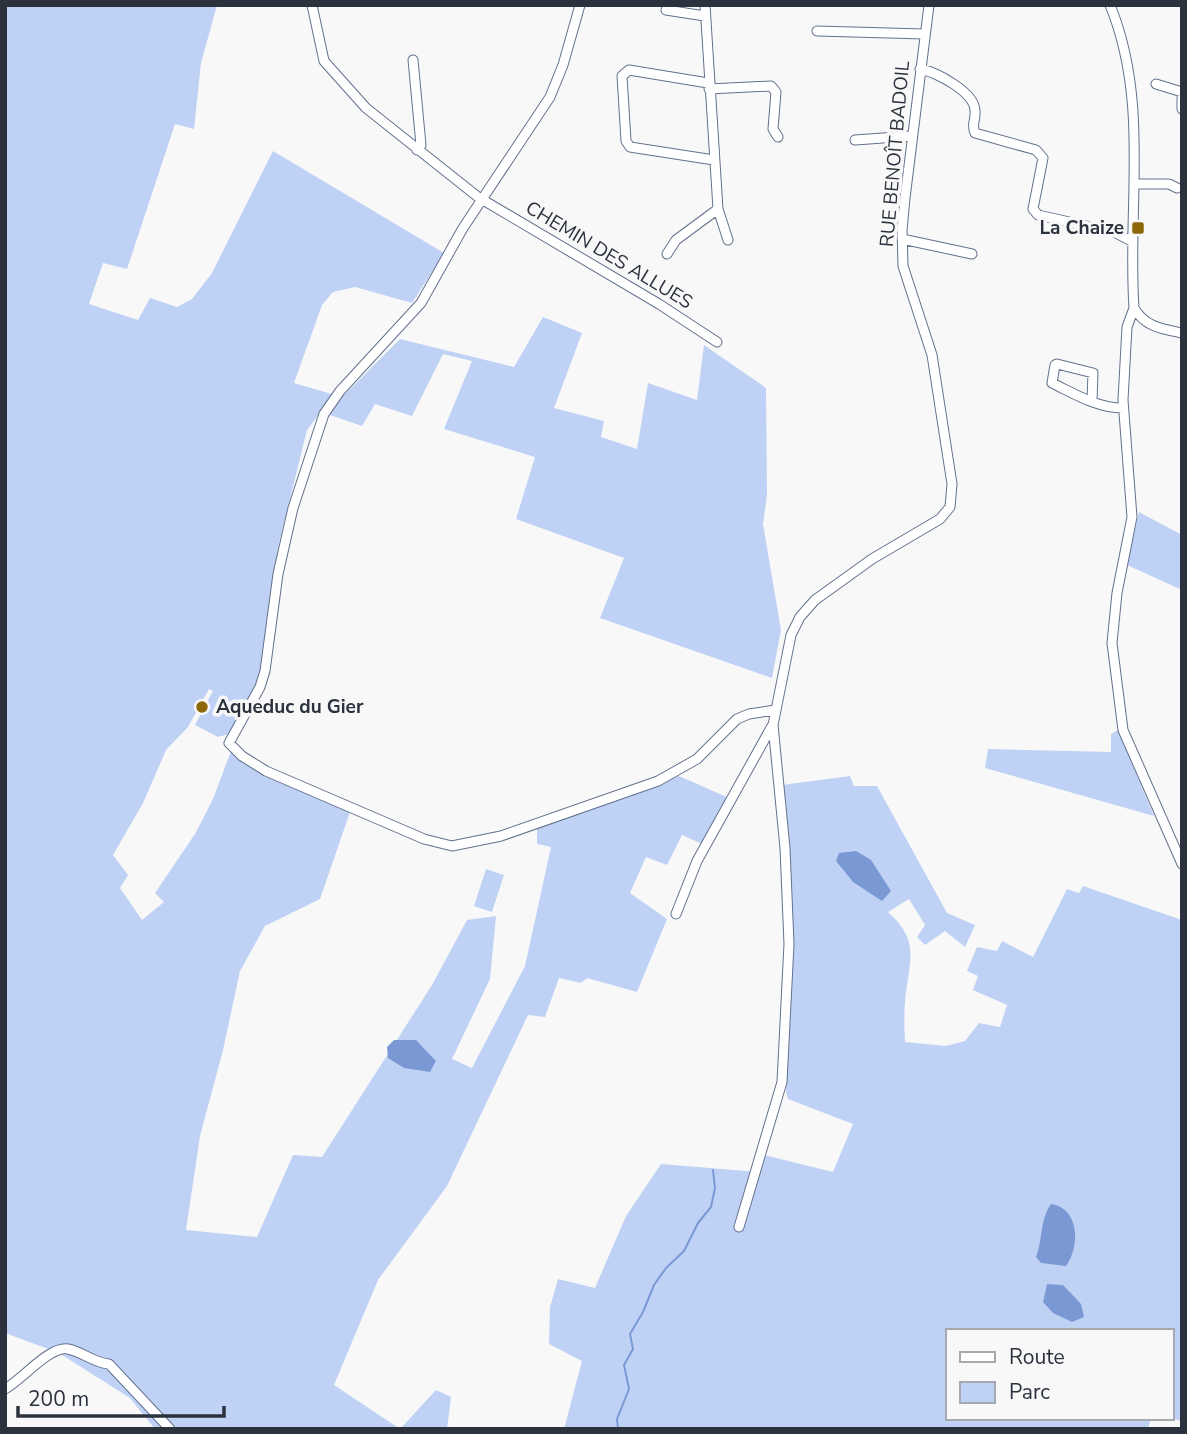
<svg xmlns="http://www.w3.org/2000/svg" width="1187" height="1434" font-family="'Nunito Sans',sans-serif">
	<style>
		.green { fill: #bfd2f6 }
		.water { fill: #7a99d4 }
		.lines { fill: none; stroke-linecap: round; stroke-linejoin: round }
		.stream { stroke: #7a99d4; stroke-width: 2 }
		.minor-casing { stroke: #62718d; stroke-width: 11 }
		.minor { stroke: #fff; stroke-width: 9 }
		.poi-dot { fill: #8c6809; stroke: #f8f8f8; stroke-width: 2.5 }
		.labels { text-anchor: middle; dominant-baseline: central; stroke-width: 7; stroke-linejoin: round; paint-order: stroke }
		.street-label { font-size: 19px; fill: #2b323e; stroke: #f8f8f8 }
		.poi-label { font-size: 19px; font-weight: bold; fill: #2b323e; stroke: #f8f8f8; text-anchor: end }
	</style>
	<rect width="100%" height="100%" fill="#f8f8f8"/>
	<path class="green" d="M5,5H217L201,63L194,129L175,124L127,269L103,263L89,304L138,320L150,298L177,307L192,299L212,273L273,151L444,253L412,303L355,287L333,292L322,305L294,383L342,397L400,339L514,367L543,317L582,333L554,408L604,421L601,437L637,449L648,383L697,400L704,345L766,388L767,495L763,524L781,630L772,678L600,618L624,558L516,519L535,457L444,429L472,361L443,354L412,416L375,404L362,426L321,412L307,430L279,543L269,602L262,671L253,697L229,734L218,737L195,725L213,691L209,689L188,727L166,750L143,803L113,855L128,875L120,888L142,920L164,902L155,893L195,834L213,799L231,751L264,773L350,812L320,899L265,926L240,971L223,1050L200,1136L186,1230L257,1237L293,1155L322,1157L432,985L467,920L496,916L490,979L452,1059L472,1068L525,966L551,847L537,844V827L679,776L729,798L704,845L682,835L667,865L646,857L630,893L667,919L637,992L587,978L581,983L559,978L545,1017L528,1015L447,1186L378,1280L334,1385L400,1429L436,1390L451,1397L447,1429H155L130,1398L59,1353L5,1333Z
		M1139,512L1182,535V590L1127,565Z
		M1118,730L1154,816L985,768L988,749L1111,752V734Z
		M850,776L854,786H877L947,913L975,925L965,947L945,931L925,945L917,937L925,925L909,899L888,912C918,939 911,956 906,992C904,1008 904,1026 905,1042L946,1046L965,1041L979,1023L1000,1027L1007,1005L973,990L978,976L967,971L977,947L997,951L1002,941L1033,957L1067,889L1079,893L1083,886L1182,920V1421L1171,1418V1331H947V1418H1151L1148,1429H564L582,1361L549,1344L550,1307L558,1279L595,1288L626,1216L661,1164L758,1172L764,1155L833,1172L853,1124L788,1099L786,1092L791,944L782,785Z
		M486,869L504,875L492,912L474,906Z"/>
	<path class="water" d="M856,851L871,860L891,891L882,901L853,882L836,861L839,853Z
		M394,1040H416L436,1061L430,1072L404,1068L388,1058L387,1047Z
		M1051,1204C1080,1208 1080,1247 1066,1266L1041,1263L1036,1257C1043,1239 1040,1219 1051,1204Z
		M1047,1284L1063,1285L1081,1304L1084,1317L1072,1322L1053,1313L1043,1302Z"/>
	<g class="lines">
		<path class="stream" d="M618,1429L617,1419L629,1389L624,1365L633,1349L630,1334L643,1312L654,1285L666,1268L684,1251L698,1223L711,1207L715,1188L713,1170"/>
		<defs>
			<path id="minor" d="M312,5L324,61L366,108L478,197L659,304L717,342
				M580,5L563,65L550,97L463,228L421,303L340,391L324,414L293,508L278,574L265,671L260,687L229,743L242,756L266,771L424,839L452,846L501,836L658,781L697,759L737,719L749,714L775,710
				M705,5L718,209L728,240
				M1110,5C1150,102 1127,207 1134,308C1145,327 1162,329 1182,333
				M666,10L705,16
				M817,31L924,34
				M413,60L421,145L417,150
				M920,69C936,72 975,92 975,111C976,120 971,124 975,133L1036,150L1043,158L1033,209L1038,215L1114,232L1133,242
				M708,83L629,70L622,76L626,141L630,147L714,160
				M1156,84L1182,92
				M709,89L771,86L776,92L773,129L778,137
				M1182,98V109
				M855,140L911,136
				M1135,184H1169L1177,188
				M902,239L972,254
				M667,254L676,240L718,209
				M1134,308L1127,327L1123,400L1132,517L1117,593L1112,643L1123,730L1182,864
				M1092,401L1093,373L1057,364L1055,365L1052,383C1075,394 1097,408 1123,408
				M676,914L697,861L772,726
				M739,1227L782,1082L789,944L785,848L773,725L791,635L800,617L815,600L872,559L940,519L950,507L952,484L932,355L903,266L902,230L905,198L929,5
				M5,1389C23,1379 49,1346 68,1349C83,1352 94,1363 109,1364L170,1429"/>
		</defs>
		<use href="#minor" class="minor-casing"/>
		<use href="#minor" class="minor"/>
	</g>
	<g class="poi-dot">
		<rect x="1131" y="221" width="14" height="14" rx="3.5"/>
		<circle cx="202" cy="707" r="7"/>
	</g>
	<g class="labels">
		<g class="street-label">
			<text transform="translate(895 154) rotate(-85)">RUE BENOÎT BADOIL</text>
			<text transform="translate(609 255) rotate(31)">CHEMIN DES ALLUES</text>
		</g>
		<g class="poi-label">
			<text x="1124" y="228">La Chaize</text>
			<text x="216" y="707" text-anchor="start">Aqueduc du Gier</text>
		</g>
	</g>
	<rect width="1187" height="1434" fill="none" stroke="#2b323e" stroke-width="14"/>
	<rect x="946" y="1329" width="228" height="91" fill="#f8f8f8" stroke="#a6a9ae" stroke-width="2"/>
	<rect x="960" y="1352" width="35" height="10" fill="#ffffff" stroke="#a6a9ae" stroke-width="2"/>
	<text x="1009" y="1364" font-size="21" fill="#2b323e">Route</text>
	<rect x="960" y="1382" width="35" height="21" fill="#bfd2f6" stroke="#a6a9ae" stroke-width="2"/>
	<text x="1009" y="1399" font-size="21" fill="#2b323e">Parc</text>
	<path d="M18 1406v10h206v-10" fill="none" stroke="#2b323e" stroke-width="3.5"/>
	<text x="28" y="1406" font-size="21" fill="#2b323e" stroke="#f8f8f8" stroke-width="5" paint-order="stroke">200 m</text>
</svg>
